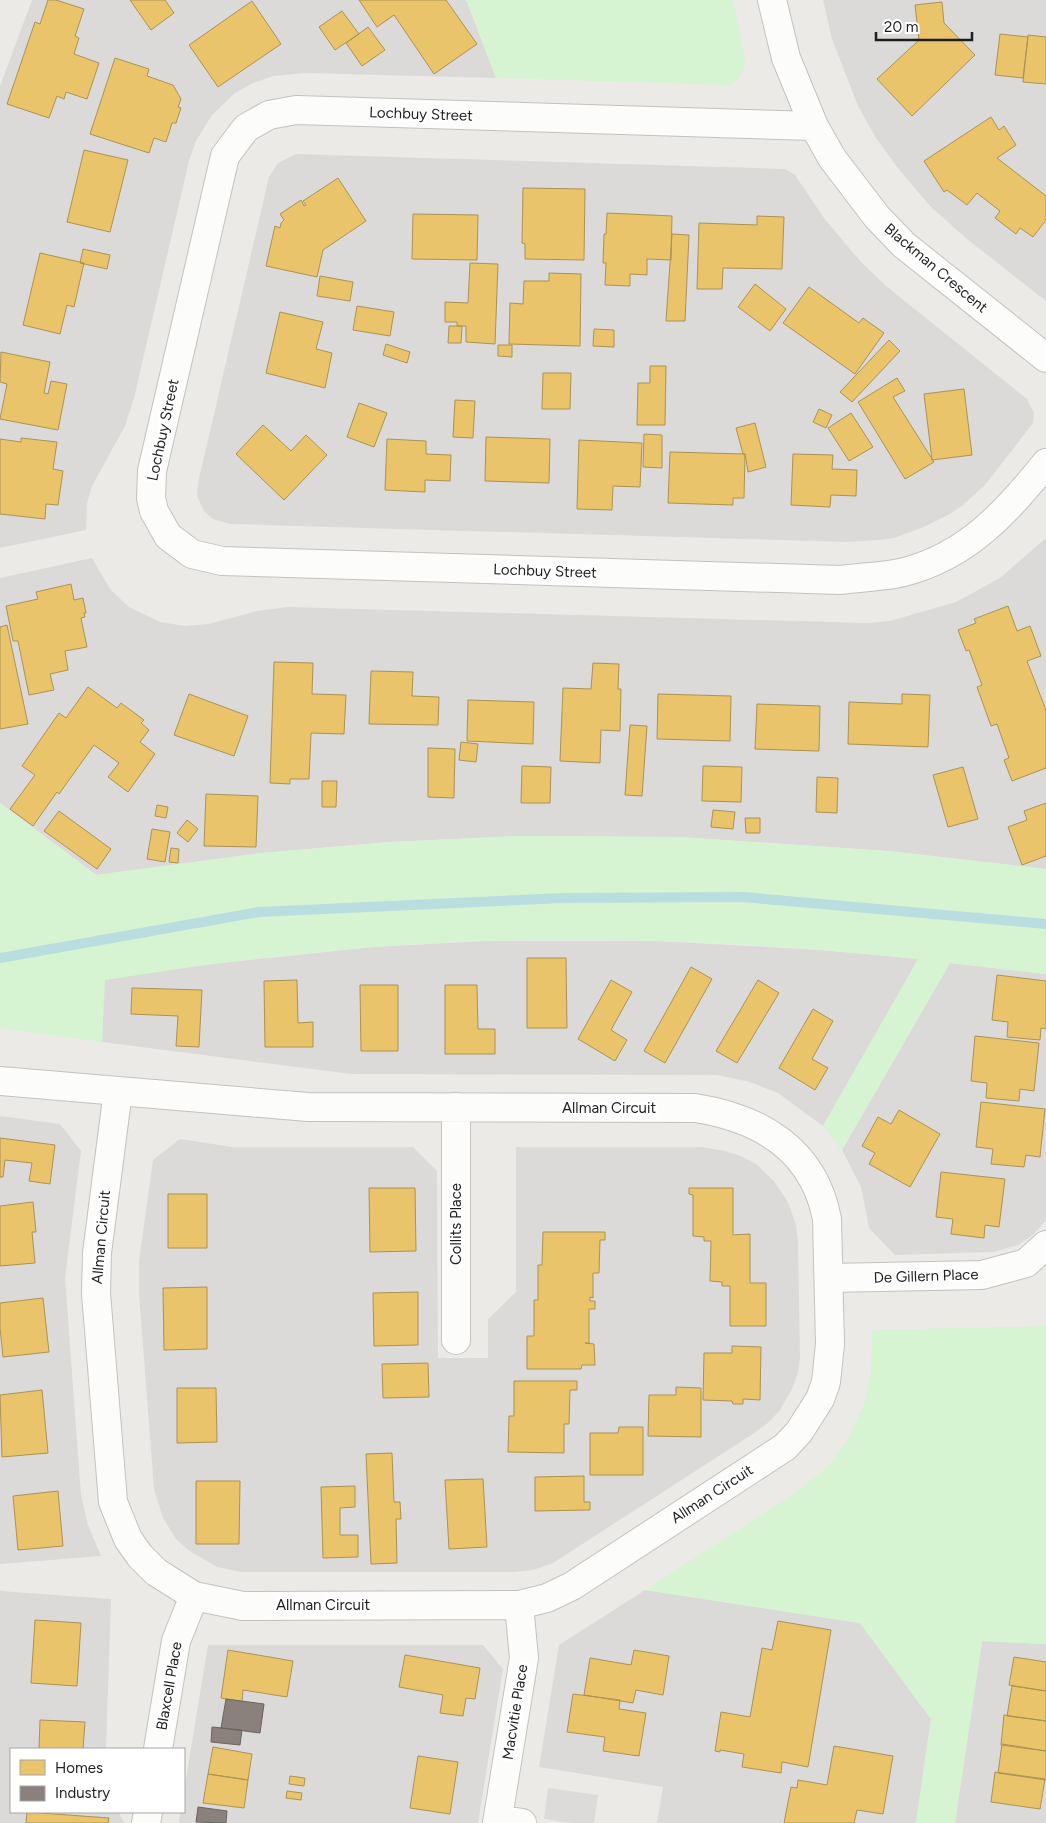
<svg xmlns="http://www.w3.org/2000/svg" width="1046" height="1823" font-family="Figtree,sans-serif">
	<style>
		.residential { fill: #dbdad8 }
		.park { fill: #d6f3d2 }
		.parking { fill: #dcdbda }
		.homes { fill: #e9c46a; stroke: #ac9253 }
		.industry { fill: #8a817c; stroke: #6a6360 }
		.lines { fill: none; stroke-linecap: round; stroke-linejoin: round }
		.stream { stroke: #badde0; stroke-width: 10 }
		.minor-casing { stroke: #c3c2c1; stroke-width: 30 }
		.minor { stroke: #fcfcfb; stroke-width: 28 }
		.labels { text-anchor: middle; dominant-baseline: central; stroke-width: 5; stroke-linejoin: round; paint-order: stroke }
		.street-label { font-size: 15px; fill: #1e1e1e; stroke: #fff }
	</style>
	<rect width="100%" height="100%" fill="#eceae7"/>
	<path class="residential" d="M32,0H465L467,2L496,78L304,73L273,76L253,83L235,93L212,115L196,141L189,161L134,398L125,426L92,486L87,503L86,530L0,548V86Z
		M823,0H1046V301L967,239L930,206L897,167L876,138L858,106L832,39Z
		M296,154L785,169L795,175L824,218L861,262L886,286L1027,399L1034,413L1033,423L985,485L963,505L950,514L924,527L894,538L879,540L847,542L230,524L213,519L204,511L200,503L197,495L198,483L269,177L278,163Z
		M1046,538V869L888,851L678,837L519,836L390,842L262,853L96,875L0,803V578L92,558L110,589L129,607L160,622L185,626L209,624L257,611L287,607L867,623L890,621L956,602L1000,578Z
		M485,941H657L821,950L919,959L823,1126L778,1093L750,1082L717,1075L351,1074L102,1042L104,980L201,965L373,947Z
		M950,963L1046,974V1220L1034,1234L1018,1245L994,1252L895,1255L869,1228L861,1187L842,1150Z
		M0,1116L60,1124L81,1151L65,1278L81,1495L88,1525L101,1556L0,1564Z
		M180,1139L232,1147H413L437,1171L438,1358H488V1319L516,1292V1147H701L725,1151L741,1156L756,1164L774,1181L788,1202L796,1225L798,1242L800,1357L798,1373L792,1389L780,1410L769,1422L756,1432L553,1563L533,1570L513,1572H241L217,1567L188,1550L176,1539L163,1518L154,1489L139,1294V1261L153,1160Z
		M645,1590L860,1623L931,1719L916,1823H657L663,1787L539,1767L559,1645Z
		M0,1591L111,1599L106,1749H11V1812H118L125,1823H0Z
		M982,1641L1046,1644V1823H955Z
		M208,1645H483L503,1669L478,1823H179L180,1812H184V1791Z"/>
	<path class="park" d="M465,0H733L745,59C745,72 740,79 729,85L496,78L467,2Z
		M0,803L96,875L262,853L390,842L519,836L678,837L888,851L1046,869V974L950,963L842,1150L823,1126L918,959C774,944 629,936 484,941C357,945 230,960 105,980L102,1042L0,1028Z
		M1046,1326V1644L982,1641L955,1823H916L931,1719L860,1623L645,1590L795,1493L828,1466L846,1443L864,1404L871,1375L872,1330Z"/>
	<path class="parking" d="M548,1788L598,1795L594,1823H571L544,1819Z"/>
	<path class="homes" d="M48,0H56L84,9L75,36L79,38L74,54L99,63L87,99L66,92L64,99L57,96L49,118L7,104L35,22L40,24Z
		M130,0H165L174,13L151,30Z
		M359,0H446L477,44L434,74L394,15L377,27Z
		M252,1L281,44L218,87L189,45Z
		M942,2L944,23L975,55L912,116L877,79L919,40L915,5Z
		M342,11L359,34L335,50L319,27Z
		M368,27L385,50L362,66L346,43Z
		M1000,34L1028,37L1023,78L995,75Z
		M1028,35L1046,37V84L1023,82Z
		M115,58L149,69L147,76L173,85L181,99L178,107L181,108L176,123H172L166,142L154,138L149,153L90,134Z
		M991,117L999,130L1004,126L1016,145L997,158L1046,196V220L1033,237L1020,228L1016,234L995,218L1000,211L977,193L967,205L947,190L944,192L924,161Z
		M84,150L128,160L110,232L67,222Z
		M338,178L366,221L323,250L317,277L266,266L275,226L280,228L281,223L284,220L280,214L301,200L304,206L306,205L303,201Z
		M523,188L585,189L584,260L525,259V244L522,243Z
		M607,213L672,216L671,260L647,259V275L630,274V286L605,285L606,263H603L604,234H606Z
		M413,214L478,215L477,260L412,259Z
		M757,216L784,217L782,269L723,268L722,289H697L699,223L757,225Z
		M672,234L689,235L685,321H666Z
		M83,249L110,255L107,269L80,263Z
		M40,253L84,263L74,307L67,305L60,334L23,325Z
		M470,263L498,264L495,344L466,342V326H457V322H445V302L468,303Z
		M549,273L581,274L580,346L509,344L510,303L523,304L524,281H549Z
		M320,276L353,282L350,301L317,296Z
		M755,284L786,309L770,331L738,307Z
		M809,287L859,323L863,318L884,333L855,374L783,323Z
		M357,306L394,312L390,336L353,330Z
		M280,312L323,322L316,349L332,353L325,388L266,373Z
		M449,326H462L461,343H448Z
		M594,329L614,330V347L593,346Z
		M889,340L900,351L852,402L840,392Z
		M386,344L410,352L407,363L383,355Z
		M498,345H512V357L498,356Z
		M1,352L50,362L44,393L48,394L51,381L67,384L58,430L0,419L7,384L0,382Z
		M650,366H666L665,425H637L638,383H650Z
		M543,373H571L570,409H542Z
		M897,378L905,391L893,397L934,462L905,479L858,402Z
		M964,389L972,455L932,460L924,394Z
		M455,400L475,401L473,438L453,437Z
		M359,403L387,413L374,447L347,437Z
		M819,409L832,415L826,428L813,422Z
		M851,413L873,447L849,461L828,428Z
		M755,423L766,467L748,472L745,454H743L736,428Z
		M263,425L291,451L306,435L327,455L284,500L236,454Z
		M644,434L662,435V468L643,467Z
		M486,437L550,439L549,483L485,481Z
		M21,438L57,442L53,469L63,471L58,505L46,504L45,519L0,514V439L21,442Z
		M387,439L426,441V454L451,455L450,481L425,480V492L385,490Z
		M579,440L642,443L640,487L613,486L612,510L577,509Z
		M670,452L745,454L744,498H733V505L668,503Z
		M793,454L833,455L832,469L857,470L856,496L831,495L830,507L791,505Z
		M71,584L74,600L83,598L86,613H84L85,617L81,618L87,647L65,651L68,670L50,674L54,690L29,695L18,641H13L6,606L38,599L36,592Z
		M1008,606L1017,631L1030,626L1041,656L1027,661L1046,710V768L1012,781L1004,760L1009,758L997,724L991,726L977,687L982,685L969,650L966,651L958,630L976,623L974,619Z
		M7,625L28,724L0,729V627Z
		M274,662L313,663L312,694L346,695L344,734L311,733L309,779H290V784L270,783Z
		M593,663L619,664L618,689H621L620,731L601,730L600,763L560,761L563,688L591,689Z
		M371,671L413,672L412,696L439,697L438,725L369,724Z
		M88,687L117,708L121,703L144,720L141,723L149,730L140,742L155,754L128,792L108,777L119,763L94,745L59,794L57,792L33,826L10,809L35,775L22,766L59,713L66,718Z
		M189,694L248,716L234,756L174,735Z
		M658,694L731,696L730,741L657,739Z
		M902,694L930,695L928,747L848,744L849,702L902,704Z
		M468,700L534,702L533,744L467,741Z
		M757,704L820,706L819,751L755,749Z
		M630,725L647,726L642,796L625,795Z
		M461,742L478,744L476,762L459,760Z
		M428,748L455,749L454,798L428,797Z
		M522,766L551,767L550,803H521Z
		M703,766L742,767L741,802L702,801Z
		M963,767L978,819L948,827L933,775Z
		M817,777L838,778L837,813L816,812Z
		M322,781H337L336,807H322Z
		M206,794L258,796L256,847L204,846Z
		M1046,803V856L1022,865L1008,827L1027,820L1024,811Z
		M157,805L168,807L166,818L155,816Z
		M713,810L735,812L733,829L711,827Z
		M59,811L111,849L97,869L44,831Z
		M745,818H760V833H746Z
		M187,820L198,829L188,842L177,833Z
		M152,829L170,832L165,862L147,859Z
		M171,848L179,849L178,863L169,862Z
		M527,958H566L567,1028H527Z
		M691,967L712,979L665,1063L644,1051Z
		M997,975L1046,981V1029L1041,1028L1040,1040L1007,1037L1008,1022L992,1020Z
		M297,980L298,1023L313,1022V1047H265L264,981Z
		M611,980L632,992L611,1030L627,1040L615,1061L578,1039Z
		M758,980L779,993L737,1063L716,1051Z
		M360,985H398V1051H361Z
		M445,985H477L478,1029H495V1054H445Z
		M132,988L202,990L199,1047L176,1046L178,1016L131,1014Z
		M813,1009L833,1021L812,1059L828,1068L815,1090L779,1068Z
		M975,1036L1039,1043L1034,1091L1020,1089L1019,1101L986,1098L987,1083L971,1081Z
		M981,1102L1045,1109L1040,1157L1026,1155L1024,1167L991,1164L993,1149L976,1147Z
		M899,1110L940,1134L910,1187L869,1164L875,1153L862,1146L878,1117L891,1124Z
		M0,1138L55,1145L50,1184L29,1181L32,1163L5,1160L3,1177H0Z
		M941,1172L1005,1179L999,1227L985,1225L984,1238L951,1234L953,1219L936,1217Z
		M369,1188H415L416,1251L370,1252Z
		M689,1188H733V1235L750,1234V1283H766V1326H730V1286H722V1282L710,1281L711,1241H704V1237L693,1236V1195L689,1194Z
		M168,1194H207V1248H168Z
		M33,1202L36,1232H32L35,1263L0,1266V1206Z
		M543,1232H605V1240H600L599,1273H593V1298L590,1297V1301H595V1309H589V1343H585L594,1344L595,1365H582L581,1369H527V1336H534V1300H538V1265H542Z
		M207,1287V1349L164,1350L163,1288Z
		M418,1292V1345L374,1346L373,1293Z
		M43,1298L49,1352L3,1357L0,1328V1303Z
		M732,1346L761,1347L760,1400L743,1399V1404H733L732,1401L703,1400L704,1353H732Z
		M428,1363L429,1397L383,1398L382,1364Z
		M514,1381H577V1390H570L569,1424H564V1453L508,1452L509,1416H514Z
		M676,1387L701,1388V1437L648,1436L649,1395H676Z
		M177,1388H216L217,1442L177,1443Z
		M42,1390L48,1453L2,1457L0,1395Z
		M619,1427H643V1475H590V1433H618Z
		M392,1453L394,1502H400L401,1519H396L397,1563L371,1564L366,1454Z
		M584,1476V1502H590V1510L535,1511V1477Z
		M483,1479L487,1547L449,1549L445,1480Z
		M196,1481H240L239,1544H196Z
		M355,1486V1507L340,1508V1535H358V1557L323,1558L321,1487Z
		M58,1491L63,1546L18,1550L13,1496Z
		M35,1620L81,1623L77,1686L31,1683Z
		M778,1621L831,1630L808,1767L782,1762L781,1773L742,1767L744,1754L720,1750V1752L715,1751L721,1712L750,1717L762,1648L772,1650Z
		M228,1650L293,1661L287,1697L243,1690L242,1702L221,1698Z
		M634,1650L669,1656L663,1695L636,1690L633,1703L584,1695L590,1658L631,1665Z
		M405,1655L480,1668L475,1699L466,1698L463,1716L440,1713L443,1695L399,1687Z
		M1014,1657L1046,1662V1691L1009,1685Z
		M1012,1686L1046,1691V1721L1007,1716Z
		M573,1694L620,1700L619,1709L646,1713L639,1756L603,1751L605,1737L567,1732Z
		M1004,1715L1046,1721V1751L1001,1745Z
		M40,1720L85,1722L83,1749H39Z
		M1002,1744L1046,1751V1780L998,1773Z
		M834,1746L893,1756L883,1814L857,1810L854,1823H784L791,1787L797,1788L798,1780L827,1785Z
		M213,1747L252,1754L248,1780L208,1774Z
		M418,1756L458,1762L450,1814L410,1808Z
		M995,1772L1045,1779L1040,1809L991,1802Z
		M208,1774L248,1780L244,1808L203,1803Z
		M290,1776L305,1778L304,1786L289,1784Z
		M287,1791L302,1793L301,1800L286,1798Z
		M27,1812L109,1818L108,1823H26Z"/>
	<path class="industry" d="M226,1699L264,1704L260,1733L221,1728Z
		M212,1727L242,1730L240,1745L211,1742Z
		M198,1807L227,1811L226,1823L196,1822Z"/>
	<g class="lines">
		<path class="stream" d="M0,958L259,912L563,898L743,897L1046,924"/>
		<defs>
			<path id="minor" d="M772,0L786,58L814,126L832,158L877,217L904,245L1046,358
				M814,126L296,110L269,115L246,128L225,156L152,471L151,498L154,511L168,536L192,554L222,561L840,580C861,577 884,577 904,572C967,556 1007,512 1046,463
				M0,1081L308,1107L695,1108C760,1118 814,1150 827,1219L830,1344L826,1382L820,1399L799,1432L785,1447L572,1586L547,1598L519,1605L243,1606L194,1596L156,1572L140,1556L128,1539L113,1502L96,1293L97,1253L118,1091
				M829,1278L982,1275L1026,1263L1046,1245
				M456,1340V1107
				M158,1749L176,1641L194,1596
				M498,1819L522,1823
				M146,1823L148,1812
				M497,1823L524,1658L519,1605"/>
		</defs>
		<use href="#minor" class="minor-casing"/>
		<use href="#minor" class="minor"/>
	</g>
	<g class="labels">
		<g class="street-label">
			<text transform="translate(421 114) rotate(2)">Lochbuy Street</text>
			<text transform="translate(936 268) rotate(40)">Blackman Crescent</text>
			<text transform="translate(163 430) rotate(-78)">Lochbuy Street</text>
			<text transform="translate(545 571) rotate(2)">Lochbuy Street</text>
			<text x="609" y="1108">Allman Circuit</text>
			<text transform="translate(456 1224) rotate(-90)">Collits Place</text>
			<text transform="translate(101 1237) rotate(-85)">Allman Circuit</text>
			<text transform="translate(926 1276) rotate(-2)">De Gillern Place</text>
			<text transform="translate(712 1494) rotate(-33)">Allman Circuit</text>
			<text x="323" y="1605">Allman Circuit</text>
			<text transform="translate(169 1686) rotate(-80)">Blaxcell Place</text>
			<text transform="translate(515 1712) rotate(-81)">Macvitie Place</text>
		</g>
	</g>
	<rect x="10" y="1748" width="175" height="65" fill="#ffffff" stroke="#a5a5a5"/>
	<rect x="20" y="1760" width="25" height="15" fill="#e9c46a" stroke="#a5a5a5"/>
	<text x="55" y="1773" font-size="15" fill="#1e1e1e">Homes</text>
	<rect x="20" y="1786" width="25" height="15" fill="#8a817c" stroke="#a5a5a5"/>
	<text x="55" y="1798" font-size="15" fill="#1e1e1e">Industry</text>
	<path d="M876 32v8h96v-8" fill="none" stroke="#1e1e1e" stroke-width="2.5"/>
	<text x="884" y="32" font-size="15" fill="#1e1e1e" stroke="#ffffff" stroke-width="4" paint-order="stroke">20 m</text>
</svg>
